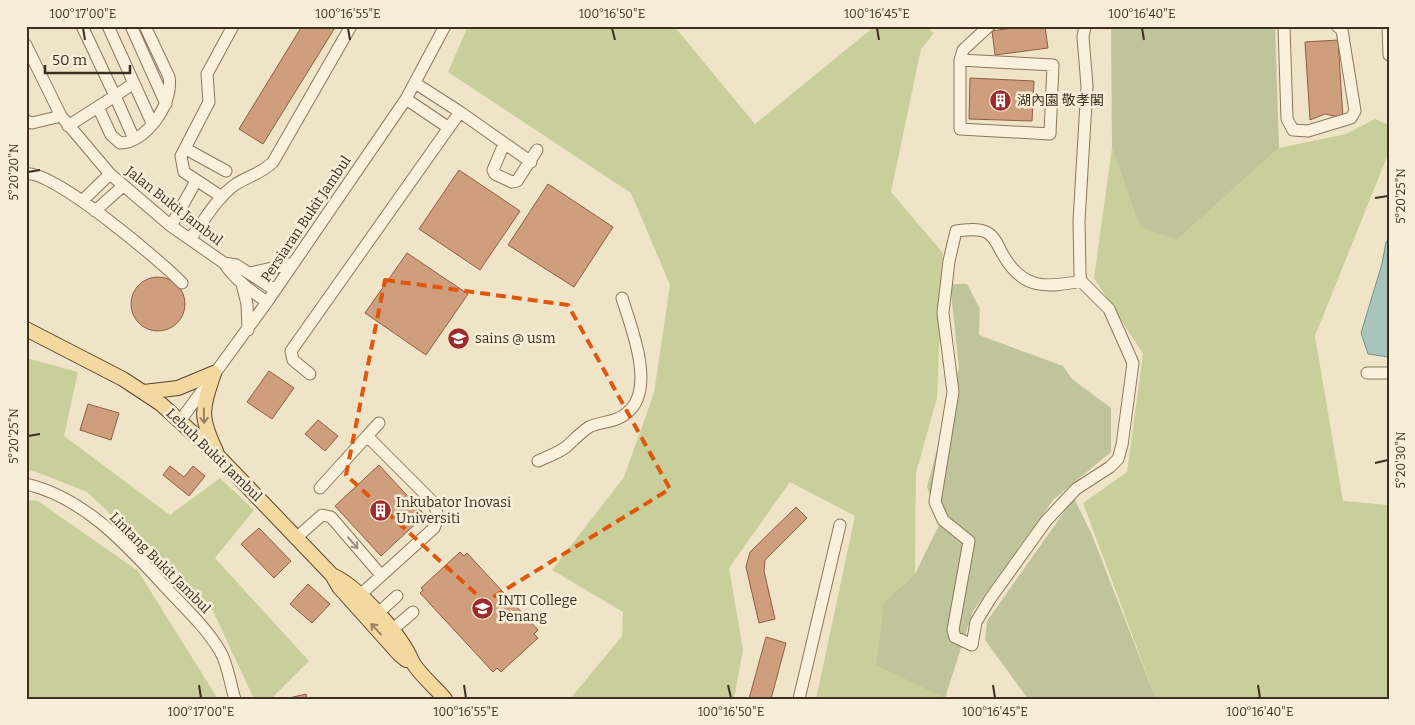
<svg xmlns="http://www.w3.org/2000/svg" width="1415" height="725" font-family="Bitter,'Noto Sans SC',serif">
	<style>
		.green { fill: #c9cf9b }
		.cemetery { fill: #bfc49a }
		.water { fill: #a9c4bc; stroke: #6f938a }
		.building { fill: #cf9f7d; stroke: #8d5f41 }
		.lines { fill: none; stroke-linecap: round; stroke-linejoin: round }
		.minor-casing { stroke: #8d765c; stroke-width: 13 }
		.major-casing { stroke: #5b4430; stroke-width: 16 }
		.minor { stroke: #faf1dc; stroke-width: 11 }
		.major { stroke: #f3d9a0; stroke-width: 14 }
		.oneway { stroke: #988460 }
		.oneway2 { stroke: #9c907e }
		.marked { fill: none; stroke: #df570d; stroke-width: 4; stroke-dasharray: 10 6; stroke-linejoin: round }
		.ticks { fill: none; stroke: #3d2e20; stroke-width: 2 }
		.labels { text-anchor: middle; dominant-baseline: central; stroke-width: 5; stroke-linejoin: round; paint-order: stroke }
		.poi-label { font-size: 14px; fill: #3d2e20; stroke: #f7eed8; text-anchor: start }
		.street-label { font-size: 14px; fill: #3d2e20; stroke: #f7eed8 }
		.neatline { fill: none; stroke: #3d2e20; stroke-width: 2 }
		.ticks-label { font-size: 12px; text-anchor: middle; fill: #3d2e20 }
	</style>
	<rect width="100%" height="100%" fill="#f0e4c8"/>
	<path class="green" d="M468,26H674L755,124L875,26H925L934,33L921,49L891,192L943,253L937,398L916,473L915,574L884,602L945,698L962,699H816L855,516L790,482L729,568L743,650L734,699H570L622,636L623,612L552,570L624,477L654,393L670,285L631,193L448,72Z
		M1375,119L1389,125V152L1315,336L1343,501L1389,505V699H1156L1083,503L1127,472L1143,354L1094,278L1112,148L1140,226L1177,240L1279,148L1346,134Z
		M26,358L78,372L64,436L170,515L220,478L254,510L215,558L309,661L271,699H254L213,611L87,492L34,471L26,470Z
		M26,500L38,501L138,571L218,699H26Z"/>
	<path class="cemetery" d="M1221,26H1275L1279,148L1177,240L1140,227L1112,148L1111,27L1165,29Z
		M950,284H967L980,309L979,335L1063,366L1072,379L1111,408V452L1054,499L973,611L945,698L876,665L884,602L915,574L940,523L927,487L959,368Z
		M1074,498L1092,535L1156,699H1028L985,640L987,621Z"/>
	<path class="water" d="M1389,239V357L1368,354L1361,333L1382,264L1386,242Z"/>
	<path class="building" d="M302,26H336L263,144L239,129Z
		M1026,26H1045L1048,48L995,55L992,31Z
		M1338,40L1343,118L1325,114L1310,120L1305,42Z
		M970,78L1034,81L1032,121L969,119Z
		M459,170L520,211L480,270L419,229Z
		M548,184L613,227L574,287L508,245Z
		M407,253L468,294L426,355L365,313Z
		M131 304a27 27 0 1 1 54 0a27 27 0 1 1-54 0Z
		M269,371L294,388L272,419L247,402Z
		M88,404L119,413L111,440L80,430Z
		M318,420L338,436L325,451L305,434Z
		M379,465L425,515L381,556L335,506Z
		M170,466L184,477L193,466L205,476L189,496L163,475Z
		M796,507L807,518L765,560L764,571L775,619L759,623L746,567L750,552Z
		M259,528L291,561L274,578L241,544Z
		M460,552L464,556L467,553L538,630L534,634L538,638L501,672L497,668L493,672L420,593L423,590L421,588Z
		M308,584L330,604L312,623L290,604Z
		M766,637L786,643L771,699H749Z
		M306,694L307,699H285Z"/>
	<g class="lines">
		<defs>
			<path id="minor" d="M108,26L152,123
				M131,26L166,104
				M1284,26L1287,119L1293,130L1308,131L1351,118L1355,111L1342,30L1337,26
				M1388,26L1389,55
				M26,45L61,116L110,174L171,226L224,263L236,265L275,290
				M960,60L1053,65L1050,134L960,129Z
				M960,60L963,50L989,26
				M134,83L115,96L134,139
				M415,83L460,112L531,162
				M406,99L449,128
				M98,107L111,135L120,143C146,143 174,103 169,77L145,26
				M26,121L32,123L61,116
				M68,126L115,96L82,26
				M504,144L493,170L495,174L512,182L517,181L537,150
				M186,149L226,171
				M26,174C52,169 162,262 182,283
				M222,197L184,172L181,156L209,102L207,74L233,26
				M82,201L110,174
				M95,211L123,186
				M171,226L196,181
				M190,239C204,221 217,197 236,184C249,176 262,173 273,162L351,26
				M224,263C235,280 251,291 267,302
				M250,273L294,263
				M1081,281C1046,288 1022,290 1002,253C998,246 995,236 986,232C977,228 966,230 956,231L949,261L943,313L953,392L935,502L943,520L969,541L953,630L955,637L972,645L976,622L990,599L1046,521L1076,489L1110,467L1118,459L1122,445L1133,363L1109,309L1081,281L1080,274L1079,221L1087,86L1083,37L1085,26
				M242,284L247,304L248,330
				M1367,373H1389
				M310,374L293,360L291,351L460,112
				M180,421L267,302L406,99L445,26
				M538,461C547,457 558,453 566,447C574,440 580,433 589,427C602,421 616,423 628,412C656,388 631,327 622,298
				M26,484C87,498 130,549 171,593C188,611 207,629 220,651C228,664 230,684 235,699
				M320,488L367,436
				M296,538L322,515L331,517L380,574
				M360,595L434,528C439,517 438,512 432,501L367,436L379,423
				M377,614L397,596
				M392,630L413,612
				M799,699L840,525"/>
			<path id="major" d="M26,329L123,379L161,404L219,457L332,575L339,587L399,654L406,660H411
				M214,373C202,410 199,415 216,451
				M144,392L178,388L214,373
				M332,575C359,587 401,635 412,661C417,672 437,689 445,699"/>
		</defs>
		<use href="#minor" class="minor-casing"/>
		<use href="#major" class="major-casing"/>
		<use href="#minor" class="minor"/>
		<use href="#major" class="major"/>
	</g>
	<defs><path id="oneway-shaft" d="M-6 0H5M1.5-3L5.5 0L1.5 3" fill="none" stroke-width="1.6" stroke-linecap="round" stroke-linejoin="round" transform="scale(1.25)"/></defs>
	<g class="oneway">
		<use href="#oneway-shaft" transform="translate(204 416) rotate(89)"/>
		<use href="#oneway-shaft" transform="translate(376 629) rotate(-132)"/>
	</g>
	<use class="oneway2" href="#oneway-shaft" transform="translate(353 543) rotate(49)"/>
	<path class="marked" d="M385,280L568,305L670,489L485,602L346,475Z"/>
	<path class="ticks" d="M83,28L85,40M348,28L350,40M612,28L615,40M877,28L879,40M1142,28L1144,40M28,172L40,170M1375,198L1388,196M28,436L40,434M1375,463L1388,460M199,685L201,698M464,685L466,698M728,685L731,698M993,685L995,698M1258,685L1260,698"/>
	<defs>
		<symbol id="building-disc" viewBox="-11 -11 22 22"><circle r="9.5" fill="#9e2a2b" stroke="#f7eed8"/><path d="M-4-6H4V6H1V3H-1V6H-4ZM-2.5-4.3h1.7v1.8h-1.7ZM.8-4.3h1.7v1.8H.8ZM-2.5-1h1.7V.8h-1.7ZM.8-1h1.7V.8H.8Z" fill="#fff"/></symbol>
		<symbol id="university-disc" viewBox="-11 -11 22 22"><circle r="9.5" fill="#9e2a2b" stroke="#f7eed8"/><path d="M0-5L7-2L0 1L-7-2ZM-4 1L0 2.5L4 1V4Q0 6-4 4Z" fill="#fff"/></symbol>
	</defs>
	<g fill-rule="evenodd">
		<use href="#building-disc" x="988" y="88" width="25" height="25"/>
		<use href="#university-disc" x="446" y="326" width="25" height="25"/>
		<use href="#building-disc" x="368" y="498" width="25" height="25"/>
		<use href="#university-disc" x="470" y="596" width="25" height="25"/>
	</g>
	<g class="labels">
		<g class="poi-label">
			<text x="1017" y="100">湖內園 敬孝閣</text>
			<text x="475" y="338">sains @ usm</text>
			<text x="396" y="502">Inkubator Inovasi<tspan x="396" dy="16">Universiti</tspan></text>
			<text x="498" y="600">INTI College<tspan x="498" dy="16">Penang</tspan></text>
		</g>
		<g class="street-label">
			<text transform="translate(174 206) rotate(38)">Jalan Bukit Jambul</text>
			<text transform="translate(306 219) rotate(-56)">Persiaran Bukit Jambul</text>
			<text transform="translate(214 455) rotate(44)">Lebuh Bukit Jambul</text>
			<text transform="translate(160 563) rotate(45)">Lintang Bukit Jambul</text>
		</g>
	</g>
	<rect width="1415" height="725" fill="none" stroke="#f7eed8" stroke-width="55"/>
	<path d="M45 65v8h85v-8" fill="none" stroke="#3d2e20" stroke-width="2.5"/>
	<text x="52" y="65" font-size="15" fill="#3d2e20" stroke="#f7eed8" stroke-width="4" paint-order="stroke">50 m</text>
	<rect x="28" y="28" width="1360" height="670" class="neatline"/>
	<g class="ticks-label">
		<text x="83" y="18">100°17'00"E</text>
		<text x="348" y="18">100°16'55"E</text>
		<text x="612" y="18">100°16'50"E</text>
		<text x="877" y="18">100°16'45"E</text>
		<text x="1142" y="18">100°16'40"E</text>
		<text transform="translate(14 172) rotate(-90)" y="4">5°20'20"N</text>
		<text transform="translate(1401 196) rotate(-90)" y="4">5°20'25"N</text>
		<text transform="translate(14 436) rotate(-90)" y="4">5°20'25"N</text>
		<text transform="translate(1401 460) rotate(-90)" y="4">5°20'30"N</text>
		<text x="201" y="716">100°17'00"E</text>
		<text x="466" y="716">100°16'55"E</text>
		<text x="731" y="716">100°16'50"E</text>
		<text x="995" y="716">100°16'45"E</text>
		<text x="1260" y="716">100°16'40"E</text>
	</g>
</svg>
